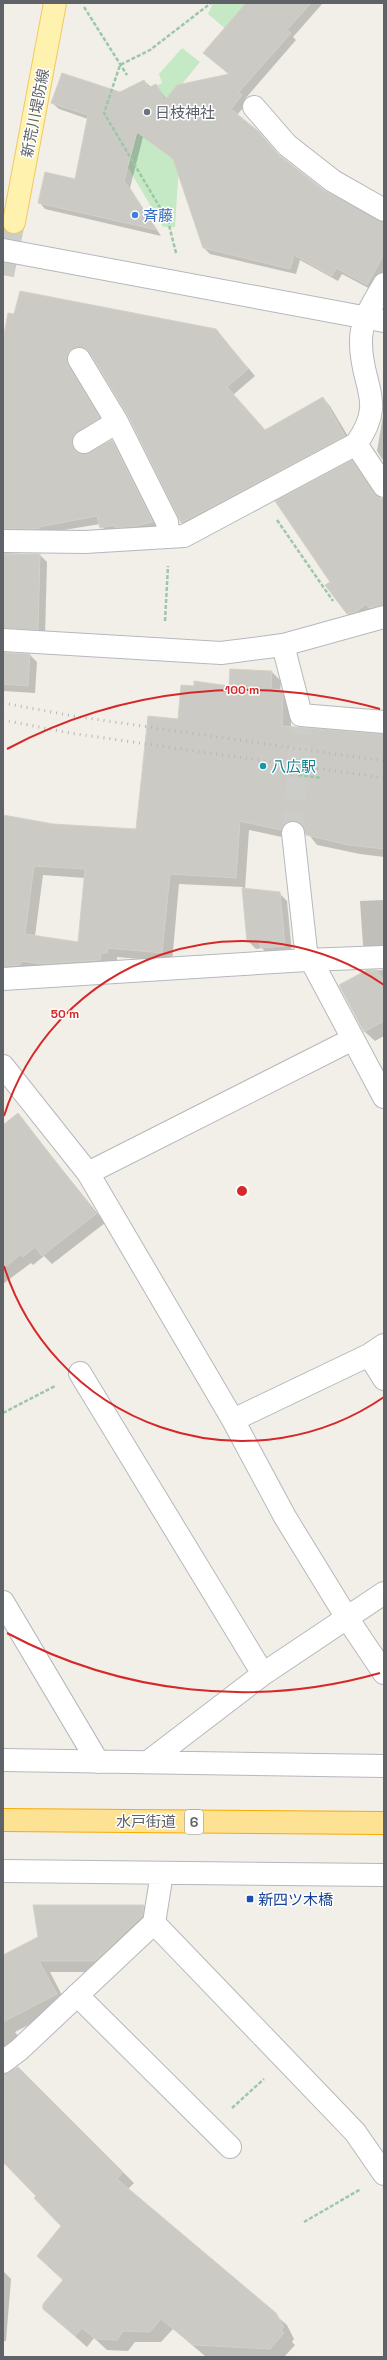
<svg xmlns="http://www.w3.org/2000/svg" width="387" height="2360" font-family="'Space Grotesk','Noto Sans JP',sans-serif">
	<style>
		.green { fill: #c5e8c5 }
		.shadow { fill: #0003; fill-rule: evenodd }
		.building { fill: #cccac5; stroke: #d6d1c6; fill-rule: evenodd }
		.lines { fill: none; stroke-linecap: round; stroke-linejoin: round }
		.minor-tunnel { stroke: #ccccc8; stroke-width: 22; stroke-dasharray: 22 11; stroke-linecap: butt }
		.major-tunnel { stroke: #ccccc8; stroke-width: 22; stroke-dasharray: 22 11; stroke-linecap: butt }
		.minor-casing { stroke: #b5b8bc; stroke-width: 24 }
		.major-casing { stroke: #f2c960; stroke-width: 24 }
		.highway-casing { stroke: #f9ab00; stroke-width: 24 }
		.path { stroke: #9cc7a9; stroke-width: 2.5; stroke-dasharray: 4 2; stroke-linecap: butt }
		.minor { stroke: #fff; stroke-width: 22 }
		.major { stroke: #fff2af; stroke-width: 22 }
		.highway { stroke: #fde293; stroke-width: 22 }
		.rail { stroke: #b6b7b8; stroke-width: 3; stroke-dasharray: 1 5; stroke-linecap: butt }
		.ring { fill: none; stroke: #d62828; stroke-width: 2 }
		.worship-dot { fill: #6b7280; stroke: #fff; stroke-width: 1.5 }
		.shop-dot { fill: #3f7fe0; stroke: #fff; stroke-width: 1.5 }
		.culture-dot { fill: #0f9aa8; stroke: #fff; stroke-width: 1.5 }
		.transit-dot { fill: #1a4fb4; stroke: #fff; stroke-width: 1.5 }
		.labels { text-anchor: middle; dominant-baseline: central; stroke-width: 3; stroke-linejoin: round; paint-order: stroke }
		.shield { fill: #fff; stroke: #8f9295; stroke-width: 1 }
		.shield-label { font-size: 14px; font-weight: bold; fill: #5f6368 }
		.worship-label { font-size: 15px; fill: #5b616d; stroke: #fff; text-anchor: start }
		.street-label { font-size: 15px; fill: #5f6368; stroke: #fff }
		.shop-label { font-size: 15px; fill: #366cbe; stroke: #fff; text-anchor: start }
		.culture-label { font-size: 15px; fill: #0d838f; stroke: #fff; text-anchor: start }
		.transit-label { font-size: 15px; fill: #164399; stroke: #fff; text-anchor: start }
		.centre { fill: #d62828; stroke: #fff; stroke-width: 2 }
		.ring-label { font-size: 12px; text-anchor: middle; font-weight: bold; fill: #d62828; stroke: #fff; stroke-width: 3; stroke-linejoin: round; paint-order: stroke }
	</style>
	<rect width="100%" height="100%" fill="#f1efe8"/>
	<path class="green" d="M213,3H250L227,30L208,14Z
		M182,48L200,62L172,96L181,132L175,227H163L113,142L120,104L162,83L159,74Z"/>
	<path class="shadow" d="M247,3H323L293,37L296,40L245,99L248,102L237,115L281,158L325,192L384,225V274L374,291L342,274L338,281L300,260L296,274L210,254L203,247L175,160L143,137L130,188L161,236L45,209L39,202L76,180L88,119L59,109L52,103L120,93L144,81L151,87L156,85L167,100L230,75Z
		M216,330L255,376L233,395L266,431L323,398L330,406L352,443L189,530L182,523L129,416L92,355H80L106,425L78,450L80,454L85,455L112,441L119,448L159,529L108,535L100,524L3,540V344Z
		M384,410V462L377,451Z
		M352,462L380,498L384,499V612L356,622L348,614L331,582Z
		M3,553L40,555L47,562L45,636L3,638Z
		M3,652L30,655L37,662L35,693L3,691Z
		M271,671L281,681L280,691L291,701V728L384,735V857L360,854L317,845L306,831L296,832L291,839L249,830L245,889L279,893L287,901L292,953L269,956L262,948L256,949L248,941L243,887L179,884L172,962L117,957V963L3,973V816L53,825L137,830L179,720L230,687ZM43,875L85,878L79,943L35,936Z
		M384,900V955H372L363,945L360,901Z
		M384,970V1036L375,1041L365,1032L340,986L364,971Z
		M18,1114L105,1223L52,1264L44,1256L33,1265L31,1263L3,1284V1126Z
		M144,1906L155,1917L107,1972H50L67,2005L15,2032L27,2047L3,2068V1956Z
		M18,2068L134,2183L128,2189L287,2325L294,2339L292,2342L295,2345L284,2357L205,2356L173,2329L161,2342H135L128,2351L107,2350L94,2338L87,2347L42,2307L64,2281L63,2226L3,2159V2075Z
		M3,2271L11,2279L6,2341H3Z"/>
	<path class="building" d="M246,3H311L287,30L291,33L239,92L242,95L231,109L258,131L279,155L325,191L384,222V254L367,285L336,268L332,276L294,255L290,269L203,248L173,159L137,132L124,181L157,230L38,203L45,172L75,179L88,115L51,103L62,73L120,92L144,80L148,88L156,84L165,100L177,85L229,74L203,53Z
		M20,291L216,329L248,369L227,387L265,430L323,397L345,436L181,523L128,416L90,353L85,348L78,347L72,349L68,353V365L100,418L73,436L72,442L73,448L78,453L85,454L112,440L153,522L131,527L115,528V525L100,528L97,516L39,527V529H3V340L8,313L14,314Z
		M352,460L374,493L384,502V605L369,608L366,604L356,612L347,614L325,585L330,582L275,501Z
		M3,554H40L38,630L3,628Z
		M3,653L30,654L28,686L3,684Z
		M230,669L272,671L271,689L282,690L283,697L282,726L384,734V849L349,845L306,835L303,826L298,821L286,823L281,830L240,821L236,878L170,874L162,953L108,948L107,953H101L100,960L42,964L21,961L20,965L3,966V815L53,824L136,829L148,716L178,719L181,685L194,686V681L229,686ZM34,866L85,869L78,942L25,934Z
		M242,888L280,892L285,946L261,948L259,941L247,942Z
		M367,970H377L384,982V1021L364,1032L339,985Z
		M18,1113L96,1214L42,1256L35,1247L23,1257L21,1254L3,1269V1125Z
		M33,1905H144L143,1915L95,1961H39L57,1994L3,2022V1955L38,1937Z
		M18,2067L123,2172L117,2179L276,2313L284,2327L281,2330L284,2333L270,2349L193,2345L161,2319L150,2332L123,2331L117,2340L95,2339L82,2328L75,2336L43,2309V2304L63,2280L37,2256L61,2226L34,2198L36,2196L3,2162V2074Z"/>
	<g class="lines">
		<path class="minor-tunnel" d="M293,833L301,728"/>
		<path class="major-tunnel" d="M3,275L14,222"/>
		<defs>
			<path id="minor" d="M254,107L287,145L333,181L384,210
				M3,250L384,321
				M384,284C374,302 360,321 361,343C361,387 387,401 356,444L384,486
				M79,359L117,422L167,522L168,536
				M84,442L117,422
				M3,541L85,542L184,536L356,444
				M3,640L221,653L283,645L384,617
				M283,645L301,715L384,722
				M293,833L307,960
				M311,960L384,1097
				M3,979L307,960L384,957
				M3,1066L88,1173L233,1420L285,1517L347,1618L384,1673
				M88,1173L353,1039
				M369,1355L384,1379
				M80,1373L263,1674
				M233,1420L369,1355L384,1345
				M3,1602L98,1762
				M3,1760L384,1766
				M148,1762L263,1674L384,1593
				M3,1871L384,1875
				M154,1923L355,2132L384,2174
				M77,1995L230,2147
				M3,2062L19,2050L154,1923L162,1873"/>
			<path id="major" d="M14,222L55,3"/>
			<path id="highway" d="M3,1820L384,1823"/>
		</defs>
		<use href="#minor" class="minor-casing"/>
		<use href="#major" class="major-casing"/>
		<use href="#highway" class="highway-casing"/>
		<path class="path" d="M84,7L127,75
			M176,253L168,221L104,113L120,65L150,50L211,3
			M277,520L333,601
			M165,621L168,566
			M298,775L321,778
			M3,1413L55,1386
			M232,2108L264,2079
			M304,2222L361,2189"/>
		<use href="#minor" class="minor"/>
		<use href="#major" class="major"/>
		<use href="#highway" class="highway"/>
		<path class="rail" d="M3,703L73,716L384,761
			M3,720L70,733L384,778"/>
	</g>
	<g class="ring">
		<path d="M384 1397A250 250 0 0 1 4 1266M4 1116A250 250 0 0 1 384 985"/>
		<path d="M380 1673A501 501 0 0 1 7 1633M7 749A501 501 0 0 1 380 709"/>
	</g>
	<circle class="worship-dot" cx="147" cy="112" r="4"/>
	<circle class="shop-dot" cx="135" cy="215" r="4"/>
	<circle class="culture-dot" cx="263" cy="766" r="4"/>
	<rect class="transit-dot" x="246" y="1895" width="8" height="8" rx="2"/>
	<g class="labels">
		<rect class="shield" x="185" y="1810" width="18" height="24" rx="3"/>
		<g class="shield-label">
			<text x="194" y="1822">6</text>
		</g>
		<g class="worship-label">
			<text x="155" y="112">日枝神社</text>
		</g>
		<g class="street-label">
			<text transform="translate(35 113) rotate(-79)">新荒川堤防線</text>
			<text x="146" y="1821">水戸街道</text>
		</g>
		<g class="shop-label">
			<text x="143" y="215">斉藤</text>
		</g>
		<g class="culture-label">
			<text x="271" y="766">八広駅</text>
		</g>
		<g class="transit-label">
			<text x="258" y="1899">新四ツ木橋</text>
		</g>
	</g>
	<circle cx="242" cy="1191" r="6" class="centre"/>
	<g class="ring-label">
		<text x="242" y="694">100 m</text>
		<text x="65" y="1018">50 m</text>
	</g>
	<rect width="387" height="2360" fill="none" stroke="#5f6368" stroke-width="8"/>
</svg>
